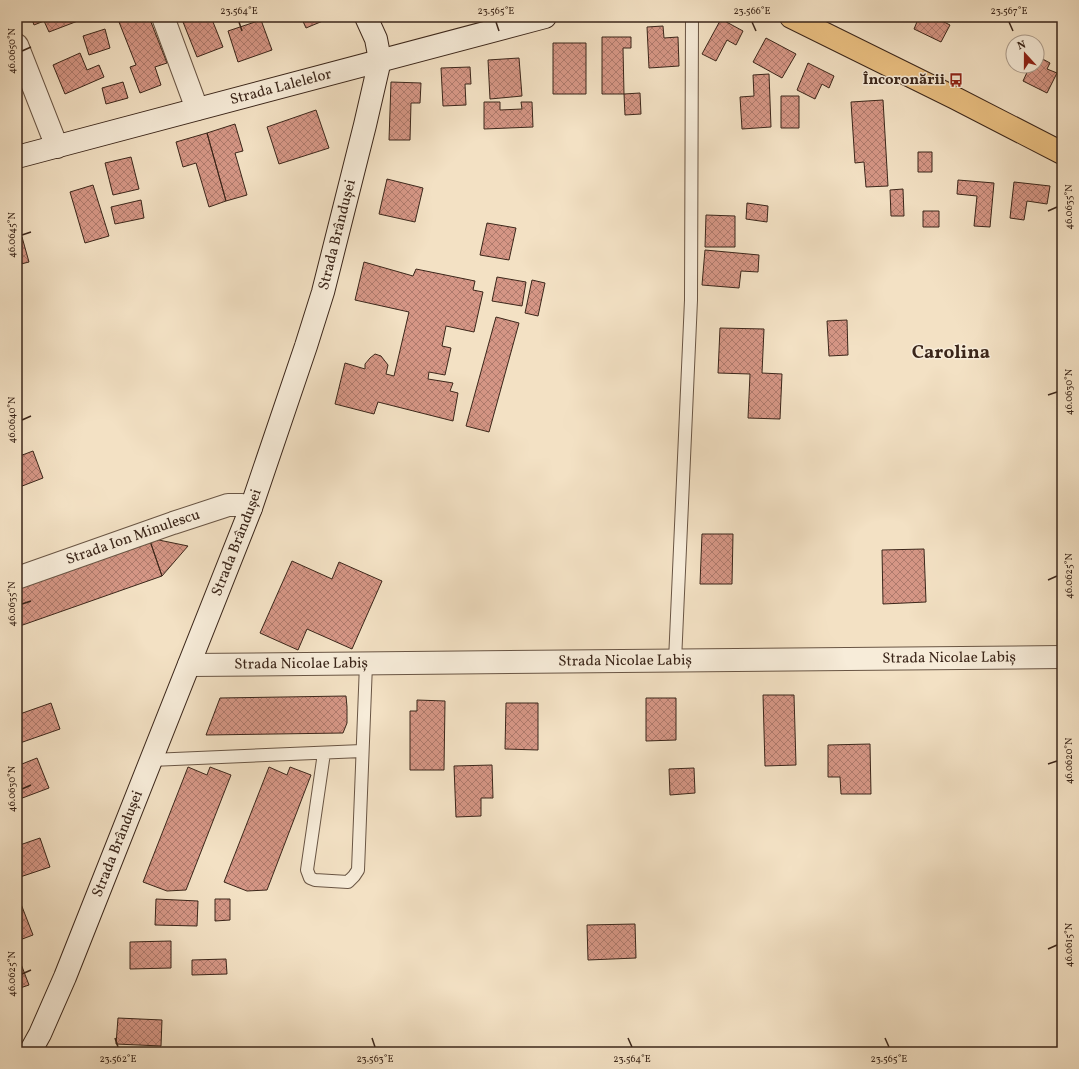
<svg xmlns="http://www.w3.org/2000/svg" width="1079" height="1069" font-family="Vollkorn,serif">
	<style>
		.building { fill: url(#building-cross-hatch); stroke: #3b261a }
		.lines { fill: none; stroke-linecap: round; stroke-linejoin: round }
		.service-casing { stroke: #695544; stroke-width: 14 }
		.minor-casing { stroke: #695544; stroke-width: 24 }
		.secondary-casing { stroke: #3b261a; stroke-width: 24 }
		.primary-casing { stroke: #3b261a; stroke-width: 24 }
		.service { stroke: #f7ecd9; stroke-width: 12 }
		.minor { stroke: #f7ecd9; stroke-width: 22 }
		.secondary { stroke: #f7ecd9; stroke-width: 22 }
		.primary { stroke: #eac082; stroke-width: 22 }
		.ticks { fill: none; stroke: #3b261a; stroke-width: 1.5 }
		.labels { text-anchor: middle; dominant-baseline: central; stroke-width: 3; stroke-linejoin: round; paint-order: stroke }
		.poi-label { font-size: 15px; font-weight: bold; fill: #3b261a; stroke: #f7ecd9; text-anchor: end }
		.street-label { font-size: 15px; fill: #3b261a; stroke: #f7ecd9 }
		.district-label { font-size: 19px; font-weight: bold; fill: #3b261a; stroke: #f7ecd9 }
		.neatline { fill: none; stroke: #3b261a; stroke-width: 1.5 }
		.ticks-label { font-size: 10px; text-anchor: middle; fill: #3b261a }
	</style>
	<defs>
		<pattern id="building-cross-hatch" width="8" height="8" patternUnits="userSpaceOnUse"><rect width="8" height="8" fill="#d59685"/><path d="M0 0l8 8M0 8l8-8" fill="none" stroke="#ae7a6c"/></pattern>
	</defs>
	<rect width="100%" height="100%" fill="#f3e1c4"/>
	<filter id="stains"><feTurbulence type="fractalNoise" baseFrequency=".005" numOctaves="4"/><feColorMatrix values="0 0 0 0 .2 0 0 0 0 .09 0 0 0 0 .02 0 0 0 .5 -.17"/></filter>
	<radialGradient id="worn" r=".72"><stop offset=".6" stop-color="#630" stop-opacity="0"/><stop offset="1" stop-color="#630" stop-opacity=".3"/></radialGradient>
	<path class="building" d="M31,17H82L83,19L49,32L44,21L34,25Z
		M132,17H149L167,63L155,67L161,85L140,93L130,67L136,65L119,22Z
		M181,17H211L223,47L197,57Z
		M301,17H329L330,18L306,28Z
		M919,17H943L942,21L950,25L941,42L914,29Z
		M721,19L743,31L736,45L727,40L716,61L702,54Z
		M261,20L272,50L238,62L228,31Z
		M663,26L664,38L678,37L679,66L649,68L647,27Z
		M105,29L110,48L89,55L83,36Z
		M602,37H631V48H623L624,94H602Z
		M766,38L796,54L782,78L753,62Z
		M553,43H586V94H553Z
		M80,53L87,70L99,65L104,77L65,94L53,65Z
		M1037,56L1050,63L1047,69L1057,73L1047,93L1023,81L1030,66H1037Z
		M519,58L522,96L490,99L488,60Z
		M808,63L834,76L829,88L822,84L815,99L797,90Z
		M470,67L471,84H465L466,105L443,106L441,68Z
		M769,74L771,127L742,129L740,97L754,96L753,75Z
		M123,82L128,98L106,104L102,88Z
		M391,82L421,83L420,103H411L410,140H389Z
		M640,93L641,114L625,115L624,94Z
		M781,96H799V128H781Z
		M883,100L888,186L866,187L864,162L855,163L851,102Z
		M484,102H500V110L522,109L521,102H532L533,127L484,129Z
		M316,110L329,148L279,164L267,127Z
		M235,124L243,151L235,153L247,195L226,201L207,133Z
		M207,133L226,201L209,207L196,163L183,167L176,142Z
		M918,152H932V172H918Z
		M131,157L139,189L113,195L105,163Z
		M387,179L423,188L415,222L379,214Z
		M958,180L994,183L990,227L974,226L977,196L957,194Z
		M1014,182L1050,186L1047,204L1027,201L1024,220L1010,218Z
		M93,185L109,236L85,243L70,192Z
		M903,189L904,216H891L890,190Z
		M141,200L144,218L115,224L111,207Z
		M747,203L768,206L767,222L746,219Z
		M923,211H939V227H923Z
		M706,215L735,216V247H705Z
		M487,223L516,228L509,260L480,255Z
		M17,232L19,238L22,237L29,262L17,265Z
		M705,250L759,255L758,272L741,271L739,288L702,285Z
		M364,262L413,276L416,269L475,281L473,290L483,292L474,332L446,326L442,346L451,348L445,375L429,372L428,379L453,383L450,391L458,393L453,421L378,402L374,414L335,404L345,363L365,369V364L370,358L375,354L381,356L388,365L386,374L394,376L409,312L355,300Z
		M497,277L526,282L522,306L492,301Z
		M532,280L545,283L538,316L525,313Z
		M496,317L519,323L489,432L466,426Z
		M847,320L848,355L829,356L827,321Z
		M720,328L764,329L762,373L782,374L780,419L748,418L750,374L718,373Z
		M33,451L43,478L17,488V457Z
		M702,534H733L732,584H700Z
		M149,538L188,546L162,576Z
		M149,538L162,576L17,627V584Z
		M924,549L926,602L883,604L882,550Z
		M292,561L332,579L339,562L382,581L352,649L307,629L298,650L260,633Z
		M763,695H794L796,765L765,766Z
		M346,696L347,707V723L343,733L206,735L220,698Z
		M646,698H676V740L646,741Z
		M417,700L445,701L444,770H410V711H417Z
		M51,703L60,729L17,744V715Z
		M506,703H538V750L505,749Z
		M870,744L871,794H841L840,777H828V745Z
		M37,758L49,788L17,800V766Z
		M492,765L493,798H481V816L456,817L454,766Z
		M188,767L207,775L210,767L231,775L186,890L167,891L143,882Z
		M269,767L287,775L290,767L311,775L267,890L247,891L224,882Z
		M694,768L695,793L670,795L669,769Z
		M40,838L50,867L17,878V846Z
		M156,899L198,901L197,926L155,925Z
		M215,899H230V920L215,921Z
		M21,904L33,935L17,941V906Z
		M635,924L636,958L588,960L587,925Z
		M171,941V968L130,969V942Z
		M226,959L227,974L192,975V960Z
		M21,964L29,985L17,989V965Z
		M118,1018L162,1020L161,1046L116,1044Z"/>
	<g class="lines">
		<defs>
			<path id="service" d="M675,661L691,300L692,17
				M324,753L307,870L310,878L315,880L348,882L354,876L358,870L366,664
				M151,760L362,751"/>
			<g id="minor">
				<path d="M163,17L197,109"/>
				<path d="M17,45L57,147"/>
				<path id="s1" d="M17,578L173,523L228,505H242L251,508"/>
				<path id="s2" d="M189,665L1062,657"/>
			</g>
			<g id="secondary">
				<path id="s3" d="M17,157L545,17"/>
				<path id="s4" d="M30,1052L40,1034L65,977L251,508L306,346L323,292L365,125L380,60L376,39L366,17"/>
			</g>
			<path id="primary" d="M791,17L955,98L1062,153"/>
		</defs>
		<use href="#service" class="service-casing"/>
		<use href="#minor" class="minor-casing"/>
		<use href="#secondary" class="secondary-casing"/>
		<use href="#primary" class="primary-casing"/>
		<use href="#service" class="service"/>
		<use href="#minor" class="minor"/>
		<use href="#secondary" class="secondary"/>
		<use href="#primary" class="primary"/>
	</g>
	<path class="ticks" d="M239,22L242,31M496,22L499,31M752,22L756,31M1009,22L1013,31M22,51L31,47M1048,211L1057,207M22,235L31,232M1048,395L1057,392M22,420L31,416M1048,580L1057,576M22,604L31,601M1048,764L1057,761M22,789L31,785M1048,949L1057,945M22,974L31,970M115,1038L118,1047M372,1038L375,1047M628,1038L632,1047M885,1038L889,1047"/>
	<defs>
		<symbol id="bus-bare" viewBox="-9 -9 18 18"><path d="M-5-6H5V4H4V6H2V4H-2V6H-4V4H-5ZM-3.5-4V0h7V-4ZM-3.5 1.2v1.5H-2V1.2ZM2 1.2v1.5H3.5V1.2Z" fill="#8f2418" stroke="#f7ecd9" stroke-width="2.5" paint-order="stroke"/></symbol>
	</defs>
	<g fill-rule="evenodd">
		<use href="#bus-bare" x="946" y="70" width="20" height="20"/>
	</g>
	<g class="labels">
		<g class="poi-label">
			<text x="945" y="80">Încoronării</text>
		</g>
		<g class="street-label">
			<text stroke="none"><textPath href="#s3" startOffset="273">Strada Lalelelor</textPath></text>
			<text stroke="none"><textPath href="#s4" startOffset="874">Strada Brândușei</textPath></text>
			<text stroke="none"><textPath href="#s1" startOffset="123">Strada Ion Minulescu</textPath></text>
			<text stroke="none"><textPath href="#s4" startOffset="550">Strada Brândușei</textPath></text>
			<text stroke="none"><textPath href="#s2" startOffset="760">Strada Nicolae Labiș</textPath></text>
			<text stroke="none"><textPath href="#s2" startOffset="436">Strada Nicolae Labiș</textPath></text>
			<text stroke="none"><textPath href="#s2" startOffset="112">Strada Nicolae Labiș</textPath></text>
			<text stroke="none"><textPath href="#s4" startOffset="226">Strada Brândușei</textPath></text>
		</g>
		<g class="district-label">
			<text x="951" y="353">Carolina</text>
		</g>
	</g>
	<rect width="1079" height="1069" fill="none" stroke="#f3e1c4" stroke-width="44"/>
	<g transform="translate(1025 54) rotate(339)"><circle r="19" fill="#f7ecd9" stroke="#ac9d8d"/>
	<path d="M0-3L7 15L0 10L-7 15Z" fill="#8f2418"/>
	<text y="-6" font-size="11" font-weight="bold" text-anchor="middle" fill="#3b261a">N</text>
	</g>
	<rect x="22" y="22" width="1035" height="1025" class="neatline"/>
	<g class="ticks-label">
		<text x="239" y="14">23.564°E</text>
		<text x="496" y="14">23.565°E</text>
		<text x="752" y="14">23.566°E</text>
		<text x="1009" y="14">23.567°E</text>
		<text transform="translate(11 51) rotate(-90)" y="4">46.0650°N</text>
		<text transform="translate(1068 207) rotate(-90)" y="4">46.0635°N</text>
		<text transform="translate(11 235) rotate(-90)" y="4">46.0645°N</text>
		<text transform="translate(1068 392) rotate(-90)" y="4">46.0630°N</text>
		<text transform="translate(11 420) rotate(-90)" y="4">46.0640°N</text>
		<text transform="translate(1068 576) rotate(-90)" y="4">46.0625°N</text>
		<text transform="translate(11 604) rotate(-90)" y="4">46.0635°N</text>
		<text transform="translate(1068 761) rotate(-90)" y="4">46.0620°N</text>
		<text transform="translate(11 789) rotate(-90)" y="4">46.0630°N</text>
		<text transform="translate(1068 945) rotate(-90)" y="4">46.0615°N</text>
		<text transform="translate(11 974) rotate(-90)" y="4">46.0625°N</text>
		<text x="118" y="1062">23.562°E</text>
		<text x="375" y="1062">23.563°E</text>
		<text x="632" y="1062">23.564°E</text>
		<text x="889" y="1062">23.565°E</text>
	</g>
	<rect width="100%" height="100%" filter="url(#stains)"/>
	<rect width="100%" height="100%" fill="url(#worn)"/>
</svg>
